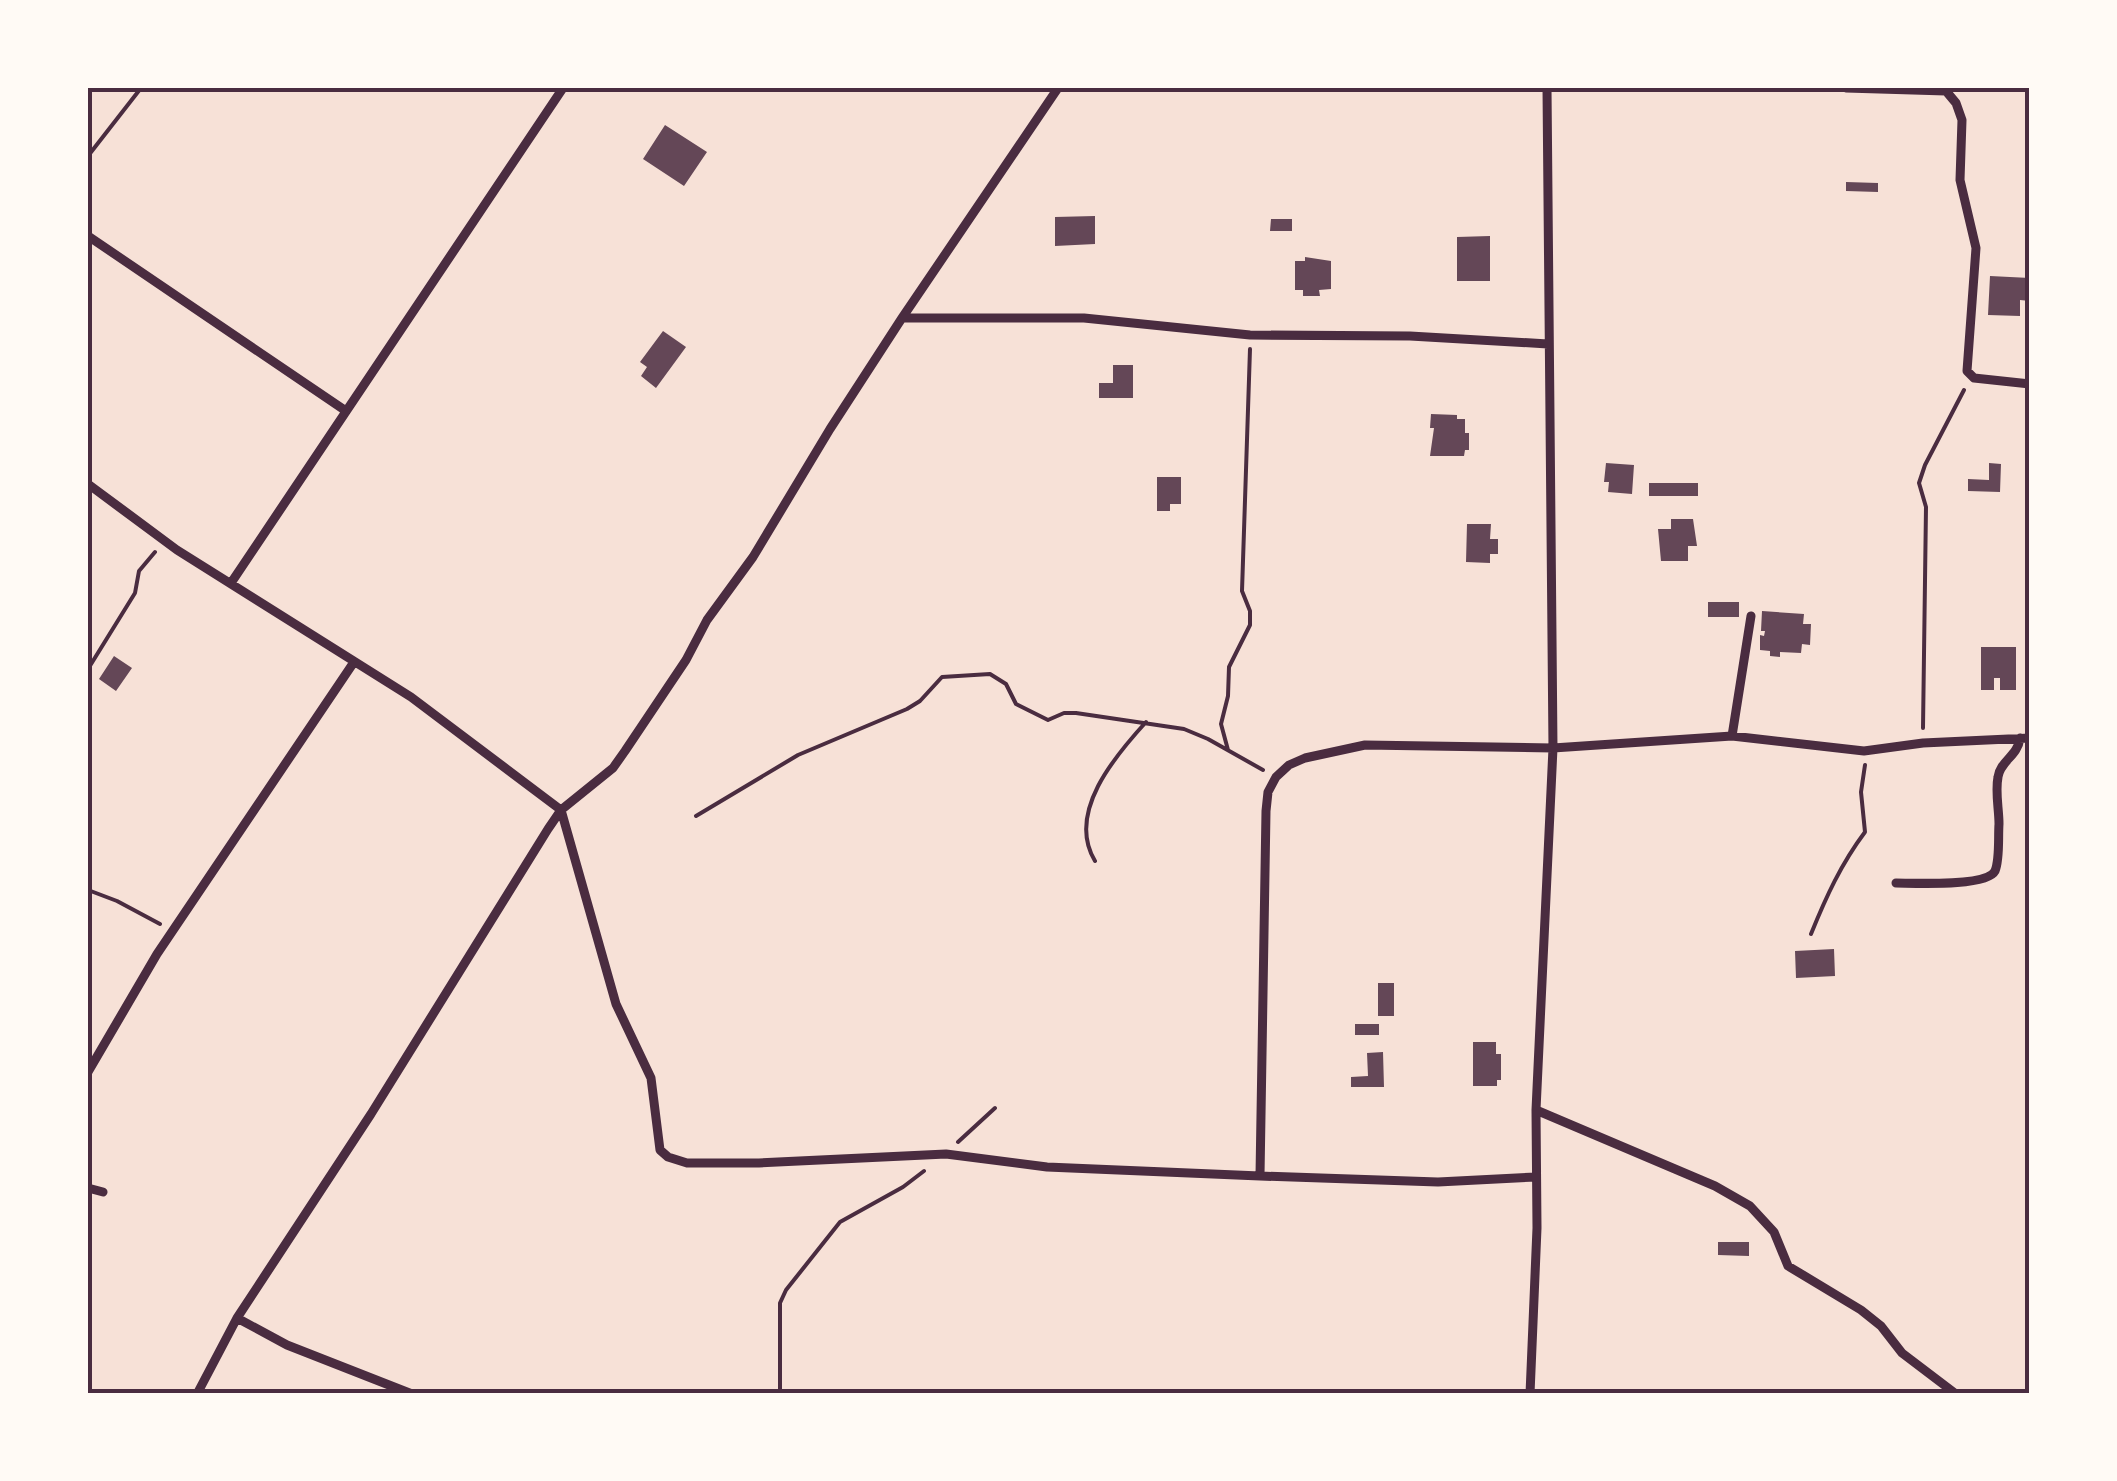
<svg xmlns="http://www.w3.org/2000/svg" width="2117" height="1481" font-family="Arial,sans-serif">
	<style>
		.building { fill: #644757 }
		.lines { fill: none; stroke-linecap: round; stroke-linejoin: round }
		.path { stroke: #4a2c40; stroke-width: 4 }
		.minor { stroke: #4a2c40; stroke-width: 9 }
		.neatline { fill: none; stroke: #4a2c40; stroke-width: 4 }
	</style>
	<rect width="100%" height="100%" fill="#f7e1d7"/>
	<path class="building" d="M665,125L707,152L684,186L643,159Z
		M1846,182L1878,183V192L1846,191Z
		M1095,216V244L1055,246V217Z
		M1271,219H1292V231H1270Z
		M1490,236V281H1457V237Z
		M1305,257L1331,261V289L1319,290L1320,296H1303V290H1295V261H1305Z
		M1990,276L2030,278V301L2020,300V316L1988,315Z
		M663,331L686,347L656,388L641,376L647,367L640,362Z
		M1113,365H1133V398H1099V383H1113Z
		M1431,414L1457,415V419H1465V433H1469V450H1465L1464,456H1430L1434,428H1430Z
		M1606,463L1634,465L1632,494L1608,492L1609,482H1604Z
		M1989,463L2001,464L2000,492L1968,491V479L1989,480Z
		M1157,477H1181V504H1170V511H1157Z
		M1649,483H1698V496H1649Z
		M1671,519H1693L1697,546H1688V561H1661L1658,529H1671Z
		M1467,524H1491L1490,539H1498V554H1490V563L1466,562Z
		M1708,602H1739V617H1708Z
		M1762,611L1804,614L1803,624H1811L1810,645L1802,644L1801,653L1780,652V657L1770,656V651L1760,650V635L1764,636L1765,631H1761Z
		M1981,647H2016V690H2000V678H1994V690H1981Z
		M114,656L132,668L116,691L99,679Z
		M1834,949L1835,976L1796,978L1795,951Z
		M1378,983H1394V1016H1378Z
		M1355,1024H1379V1035H1355Z
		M1473,1042H1496V1054H1501V1080H1497V1086H1473Z
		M1383,1052L1384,1087H1351V1077L1368,1076L1367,1053Z
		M1718,1242H1749V1256L1718,1255Z"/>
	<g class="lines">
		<path class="path" d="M88,156L141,88
			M88,669L135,593L139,571L155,552
			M1923,728L1926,507L1919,483L1925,465L1964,390
			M1228,750L1221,724L1228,696L1229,667L1250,625V611L1242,591L1250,349
			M696,816L798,755L907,709L920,701L942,677L990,674L1006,684L1016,704L1048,720L1064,713H1076L1184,729L1208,739L1263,770
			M1095,861C1066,813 1115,756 1146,722
			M88,890L117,901L160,924
			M1811,934C1826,897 1841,864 1865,832L1861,792L1865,765
			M958,1142L995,1108
			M780,1394V1303L786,1290L840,1222L903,1187L924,1171"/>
		<path class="minor" d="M1846,88L1946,91L1956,103L1962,120L1960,180L1976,248L1967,371L1974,378L2030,384
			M88,236L346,411
			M902,318H1084L1250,335L1410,336L1548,344
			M88,484L177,550L411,697L561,810L616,1004L651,1078L660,1150L668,1157L687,1163H759L946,1154L1047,1167L1260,1176L1438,1182L1536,1177
			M231,583L563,88
			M1732,736L1751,616
			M1896,883C1913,883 1987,887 1995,871C2000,859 1998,837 1999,824C1999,809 1995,792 1998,777C2000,761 2018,756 2020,738
			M88,1072L157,954L354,662
			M1536,1110L1715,1186L1750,1206L1774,1232L1788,1266L1861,1310L1881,1326L1902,1353L1956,1394
			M1260,1176L1266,811L1268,792L1276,777L1289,765L1305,758L1365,745L1553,748L1732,736L1864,751L1923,743L2030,738
			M88,1188L103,1192
			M237,1318L287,1345L412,1394
			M197,1394L237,1318L371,1114L548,829L561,810L613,768L625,751L686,660L707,620L753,557L830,429L902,318L1058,88
			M1530,1394L1537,1228L1536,1110L1553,748L1547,88"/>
	</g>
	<rect width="2117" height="1481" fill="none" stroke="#fffaf5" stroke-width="180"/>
	<rect x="90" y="90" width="1937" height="1301" class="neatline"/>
</svg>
